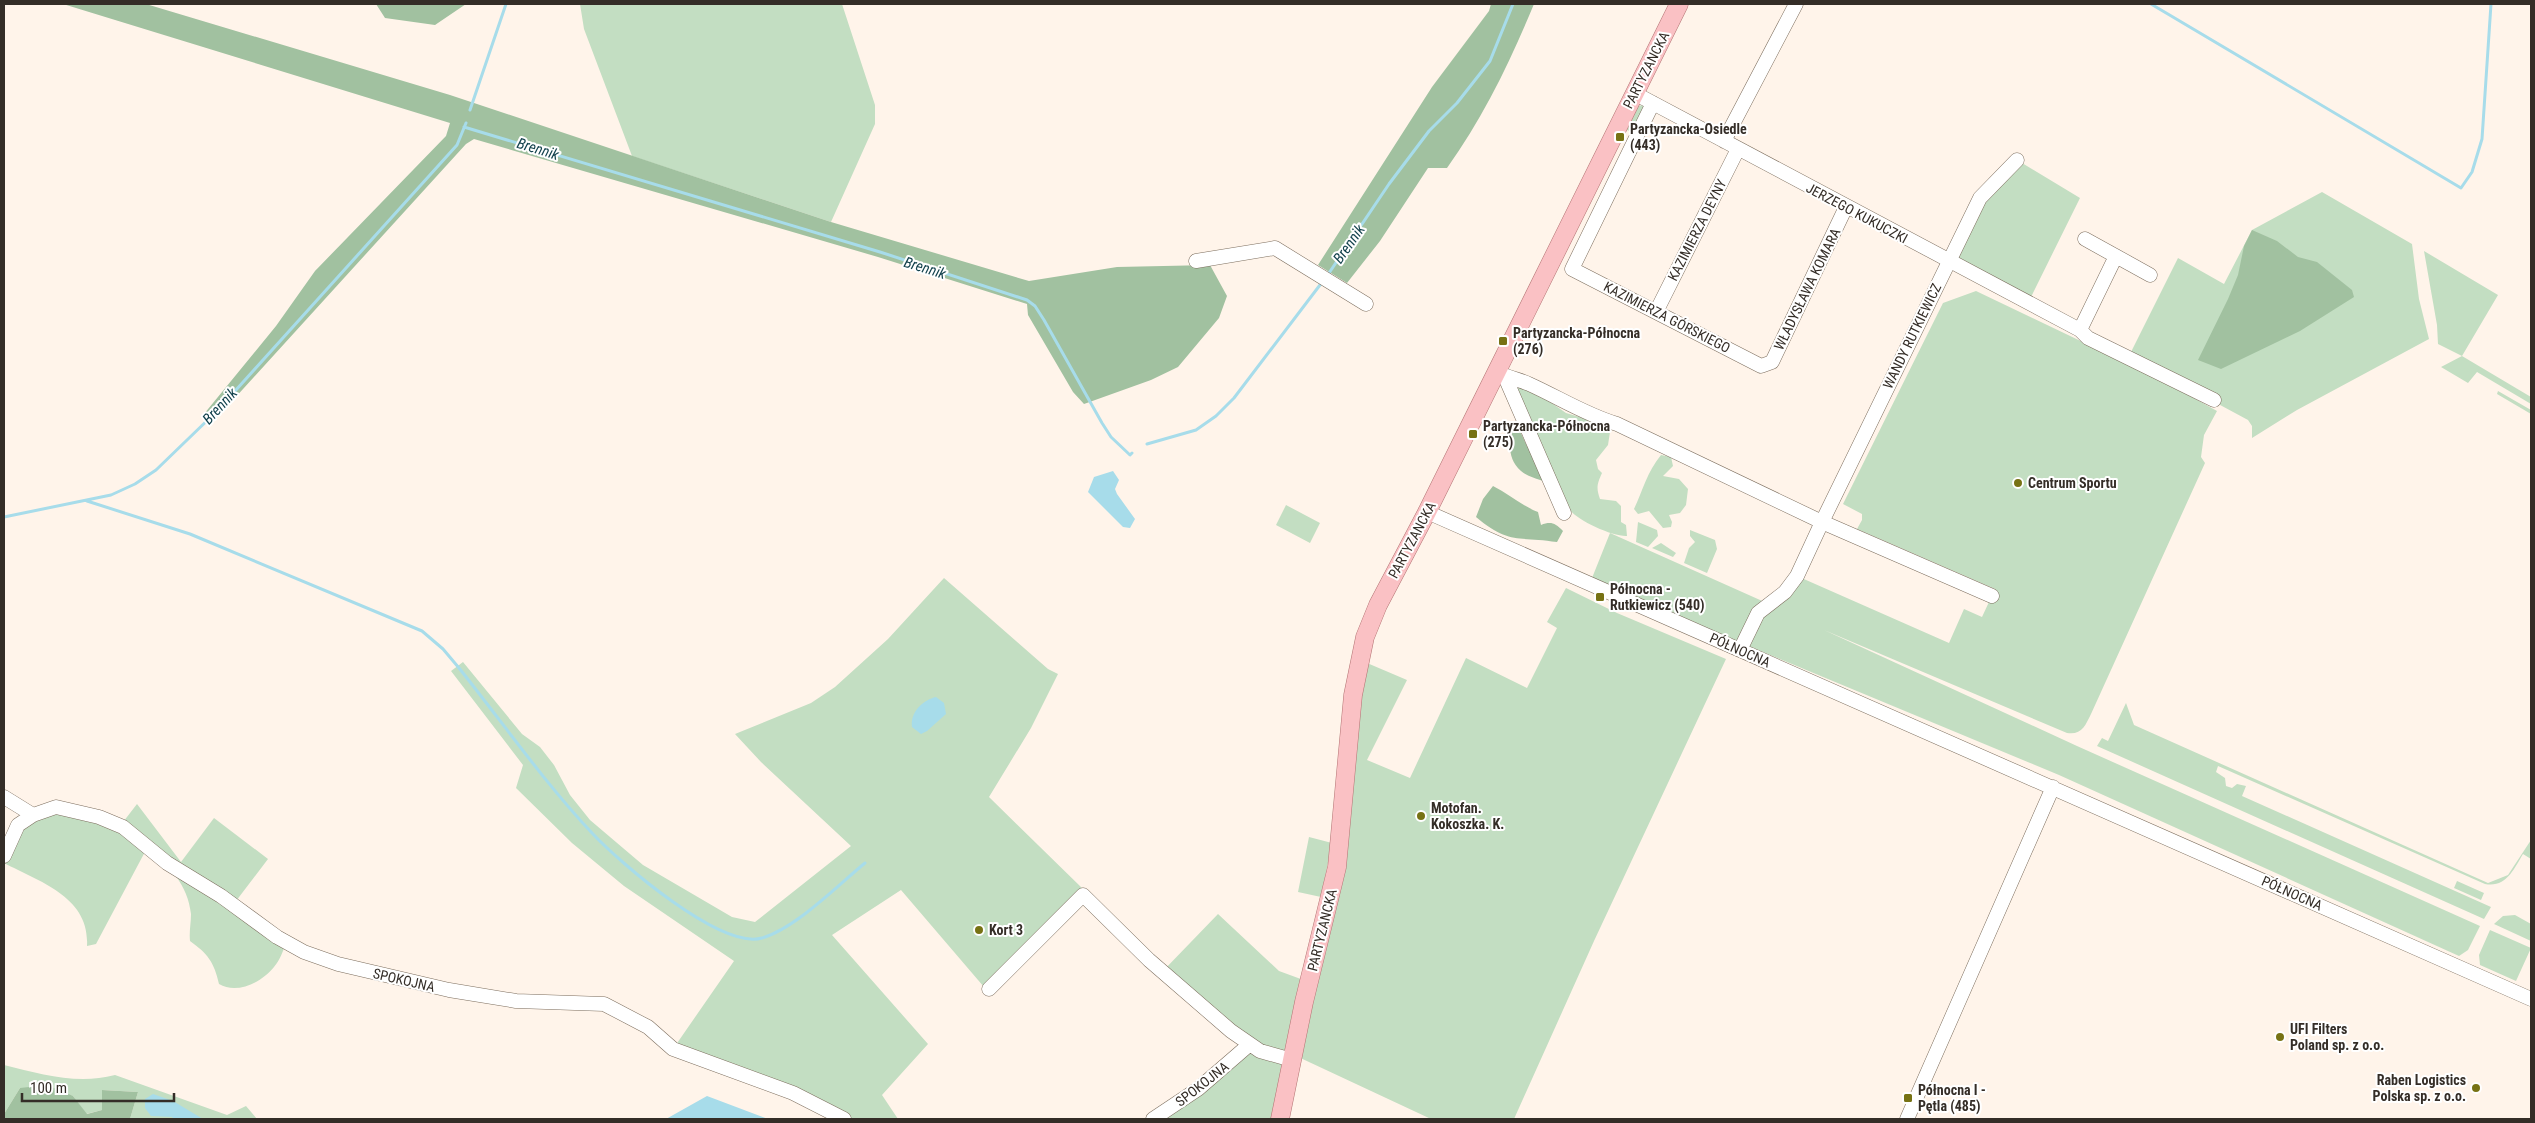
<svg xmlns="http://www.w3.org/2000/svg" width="2535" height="1123" font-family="'Roboto Condensed',sans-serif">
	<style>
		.green { fill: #c3dec2 }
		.forest { fill: #a1c1a0 }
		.water { fill: #a7dcea }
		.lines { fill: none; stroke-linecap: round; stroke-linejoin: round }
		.stream { stroke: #a7dcea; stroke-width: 3 }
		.minor-casing { stroke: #7d6e5e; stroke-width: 15 }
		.major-casing { stroke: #b37373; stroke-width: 19 }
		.minor { stroke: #fff; stroke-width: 14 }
		.major { stroke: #fac1c4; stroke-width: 18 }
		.poi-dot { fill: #777214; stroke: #fff; stroke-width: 2 }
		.labels { text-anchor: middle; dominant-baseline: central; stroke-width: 4; stroke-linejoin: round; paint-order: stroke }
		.street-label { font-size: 14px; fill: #342d27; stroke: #fff }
		.poi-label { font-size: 14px; font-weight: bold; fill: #342d27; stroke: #fff; text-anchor: start }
		.water-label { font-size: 15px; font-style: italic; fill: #13424d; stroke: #fff }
	</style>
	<rect width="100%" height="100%" fill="#fff4ea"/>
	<path class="green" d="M580,4H842L875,105V124L831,222L632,156L584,29Z
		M1644,105L1646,107L1635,134L1625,129L1637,106Z
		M2017,160L2080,198L2028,303L1949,262L1980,198Z
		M2322,192L2412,244L2419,299L2429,339L2297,410L2252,438V426L2248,420L2129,356L2178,258L2224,284L2252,230Z
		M2424,251L2498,295L2462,356L2531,397V404L2477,372L2468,383L2441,367L2462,356L2438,344L2437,325Z
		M1976,291L2158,378L2217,411L2204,435L2201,457L2205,463L2091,714C2085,726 2082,735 2067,733L1824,630L2077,746L2480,926L2468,950L2459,956L2059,775L1746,645L1592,578L1610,533L1769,604L1797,576L1949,643L1964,609L1982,617L1995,589L1857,529L1862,520V514L1843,504L1943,303Z
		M1513,383L1543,397L1566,413L1590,420L1606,427L1610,432L1608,445L1596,460L1598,469L1602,473C1597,484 1596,488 1600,499L1616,501L1621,506V522L1626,525L1627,536C1614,537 1578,521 1570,510Z
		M2498,391L2531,410V414L2497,394Z
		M1661,455L1671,457L1673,466L1663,476L1679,479L1688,489L1686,505L1680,513L1669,515L1672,522L1671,527L1663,528L1649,511L1638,514L1634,509C1643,490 1647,472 1661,455Z
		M1286,505L1320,523L1310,543L1276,525Z
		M1638,522L1657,530L1658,536L1648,547L1636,542Z
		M1690,530L1715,540L1717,549L1707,573L1684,563L1689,548L1695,542L1690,536Z
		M1661,543L1676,553L1673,557L1652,548Z
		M944,578L1048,669L1058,674L1031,728L989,797L1082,888L1083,895L984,987L901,890L832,935L928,1044L882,1095L898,1119H844L673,1049L734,961L624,886L572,843L516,788L523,765L451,671L463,662L522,734L540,747L554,765L570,795L590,820L643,865L732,917L755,922L851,846L761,762L735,734L811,703L835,687L888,639Z
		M1566,588L1617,613L1726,659L1594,941L1514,1119H1431L1294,1055L1280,1119H1153L1249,1045L1162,972L1218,914L1279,971L1309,982L1337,867L1360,660L1407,680L1367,760L1410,778L1466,658L1527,688L1557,628L1547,622Z
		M2126,703L2134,725L2488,883L2508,875L2531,840V859L2523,854C2514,869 2506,888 2485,884L2218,766L2216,772L2225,778L2226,786L2232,788L2237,784L2246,786L2242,796L2491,907L2484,919L2097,746L2102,738L2108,741Z
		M137,804L181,862L214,818L268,859L233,905L286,943C283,951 280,960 274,967C262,982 237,995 219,984C214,962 208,954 190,941C189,932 191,923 191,914C188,885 169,865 147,848L96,944L87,946C90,897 40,882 4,863L13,835L45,811L120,826Z
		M1309,837L1332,843L1321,897L1298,892Z
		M2457,881L2484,893L2481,900L2454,888Z
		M2515,915L2531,924V941L2494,924L2503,916Z
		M2490,930L2531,948L2516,981L2480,965L2479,955Z
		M4,1065C41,1074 77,1085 115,1075L227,1115L246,1106L257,1119H130L138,1092L102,1090V1110L86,1114L73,1096L20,1088L4,1114Z"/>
	<path class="forest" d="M63,4H146L450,95L831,222L1029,281L1117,267L1210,265L1227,296L1219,318L1178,367L1151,380L1084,404L1073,392L1028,315L1027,304L878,257L474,139L466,144L213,422L204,414L276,326L315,271L446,136L450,123Z
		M376,4H466L435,25L385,18Z
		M1491,4H1534C1510,62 1483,118 1447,168H1428L1380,241L1347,283L1318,265L1432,87L1489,11Z
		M2252,230L2277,241L2298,257L2317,262L2352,290L2354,297L2300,331L2221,369L2198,360L2228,299L2238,275L2244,246Z
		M1514,423L1519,429L1527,446L1532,447L1543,481C1537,479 1526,476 1521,471C1507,459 1508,439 1514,423Z
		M1493,486C1509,494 1522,506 1538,512L1541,525C1551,521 1555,523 1563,531L1557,542C1519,536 1509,545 1476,517L1483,499Z
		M47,1085L73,1096L87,1114L102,1110V1090L138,1092L130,1119H4V1114L20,1088Z"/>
	<path class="water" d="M1113,471L1119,480L1115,489L1117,494L1135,519L1130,528L1123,527L1088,492L1094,477Z
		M936,697L944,703L946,714L927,731L921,734L912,727C910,712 923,700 936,697Z
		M153,1094L173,1101L203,1119H174L172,1117L151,1116L145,1108V1099Z
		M707,1096L768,1119H666Z"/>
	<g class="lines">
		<path class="stream" d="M2151,4L2461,188L2472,172L2482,139L2491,4
			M470,110L506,4
			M464,127L880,252L1027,300L1035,306L1044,320L1102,423L1111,437L1130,455L1132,453
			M1327,276L1389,184L1429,131L1457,103L1490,61L1513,4
			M1147,444L1196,430L1216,416L1234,398L1323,281
			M87,501L190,534L422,631L443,649L459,668C503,723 544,782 592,833C620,863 721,950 762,938C796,928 837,886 865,863
			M4,517L111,495L135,484L156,470L217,411L457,145L466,123"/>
		<defs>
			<path id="minor" d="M1634,93L2080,330L2088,338L2214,400
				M1653,103L1572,269L1761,366L1772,362L1846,207
				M1724,141L1796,4
				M2085,239L2150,275
				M1196,261L1275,248L1366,304
				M1656,312L1738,149
				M2080,330L2116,256
				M1496,371C1507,378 1518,379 1529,384C1558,397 1586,415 1617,424L1822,522L1980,198L2017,160
				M1505,377L1564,513
				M1427,512L2531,999
				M1740,650L1758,613L1785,592L1797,576L1822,522L1992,596
				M4,797L33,815
				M4,856L18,825L33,815L56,807L99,817L123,827L167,863L221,896L277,937L304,952L338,964L449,990L516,1001L604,1004L648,1027L673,1049L793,1093L844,1119
				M989,989L1083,895L1149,960L1231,1031L1260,1051L1292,1060
				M1153,1119L1198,1089L1250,1044
				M1907,1119L2053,787"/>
			<path id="major" d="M1280,1119L1304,1002L1337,867L1353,695L1365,637L1378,605L1427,512L1679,4"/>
		</defs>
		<use href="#minor" class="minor-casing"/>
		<use href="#major" class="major-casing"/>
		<use href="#minor" class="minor"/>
		<use href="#major" class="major"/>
	</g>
	<g class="poi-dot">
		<rect x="1615" y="132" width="10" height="10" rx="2.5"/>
		<rect x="1498" y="336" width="10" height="10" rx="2.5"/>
		<rect x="1468" y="429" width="10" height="10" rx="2.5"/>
		<circle cx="2018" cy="483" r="5"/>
		<rect x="1595" y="592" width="10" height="10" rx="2.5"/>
		<circle cx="1421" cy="816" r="5"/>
		<circle cx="979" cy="930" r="5"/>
		<circle cx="2280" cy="1037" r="5"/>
		<circle cx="2476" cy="1088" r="5"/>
		<rect x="1903" y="1093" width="10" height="10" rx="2.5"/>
	</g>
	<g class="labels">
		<g class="street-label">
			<text transform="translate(1646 70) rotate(-63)">PARTYZANCKA</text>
			<text transform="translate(1857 213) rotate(28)">JERZEGO KUKUCZKI</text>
			<text transform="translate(1697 230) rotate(-63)">KAZIMIERZA DEYNY</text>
			<text transform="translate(1807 289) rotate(-64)">WŁADYSŁAWA KOMARA</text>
			<text transform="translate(1667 317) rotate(27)">KAZIMIERZA GÓRSKIEGO</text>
			<text transform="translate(1912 336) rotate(-64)">WANDY RUTKIEWICZ</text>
			<text transform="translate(1412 540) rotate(-62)">PARTYZANCKA</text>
			<text transform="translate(1740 650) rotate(24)">PÓŁNOCNA</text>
			<text transform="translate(2292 893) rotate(24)">PÓŁNOCNA</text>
			<text transform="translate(1322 930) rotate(-76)">PARTYZANCKA</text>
			<text transform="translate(404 980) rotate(13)">SPOKOJNA</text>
			<text transform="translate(1202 1084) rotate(-38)">SPOKOJNA</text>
		</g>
		<g class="poi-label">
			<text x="1630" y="129">Partyzancka-Osiedle<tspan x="1630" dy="16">(443)</tspan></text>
			<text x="1513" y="333">Partyzancka-Północna<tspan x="1513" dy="16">(276)</tspan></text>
			<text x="1483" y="426">Partyzancka-Północna<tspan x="1483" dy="16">(275)</tspan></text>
			<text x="2028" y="483">Centrum Sportu</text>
			<text x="1610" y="589">Północna -<tspan x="1610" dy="16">Rutkiewicz (540)</tspan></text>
			<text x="1431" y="808">Motofan.<tspan x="1431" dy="16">Kokoszka. K.</tspan></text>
			<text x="989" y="930">Kort 3</text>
			<text x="2290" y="1029">UFI Filters<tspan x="2290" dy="16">Poland sp. z o.o.</tspan></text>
			<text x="2466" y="1080" text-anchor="end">Raben Logistics<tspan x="2466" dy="16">Polska sp. z o.o.</tspan></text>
			<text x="1918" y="1090">Północna I -<tspan x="1918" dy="16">Pętla (485)</tspan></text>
		</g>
		<g class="water-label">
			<text transform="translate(538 149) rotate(17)">Brennik</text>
			<text transform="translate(1349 244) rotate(-55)">Brennik</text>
			<text transform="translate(925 268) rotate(17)">Brennik</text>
			<text transform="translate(220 406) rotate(-47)">Brennik</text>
		</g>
	</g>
	<rect width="2535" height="1123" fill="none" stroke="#342d27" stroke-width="10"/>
	<path d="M22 1093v8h152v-8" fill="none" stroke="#342d27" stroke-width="2.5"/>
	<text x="30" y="1093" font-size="15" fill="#342d27" stroke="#ffffff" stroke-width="4" paint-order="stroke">100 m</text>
</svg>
